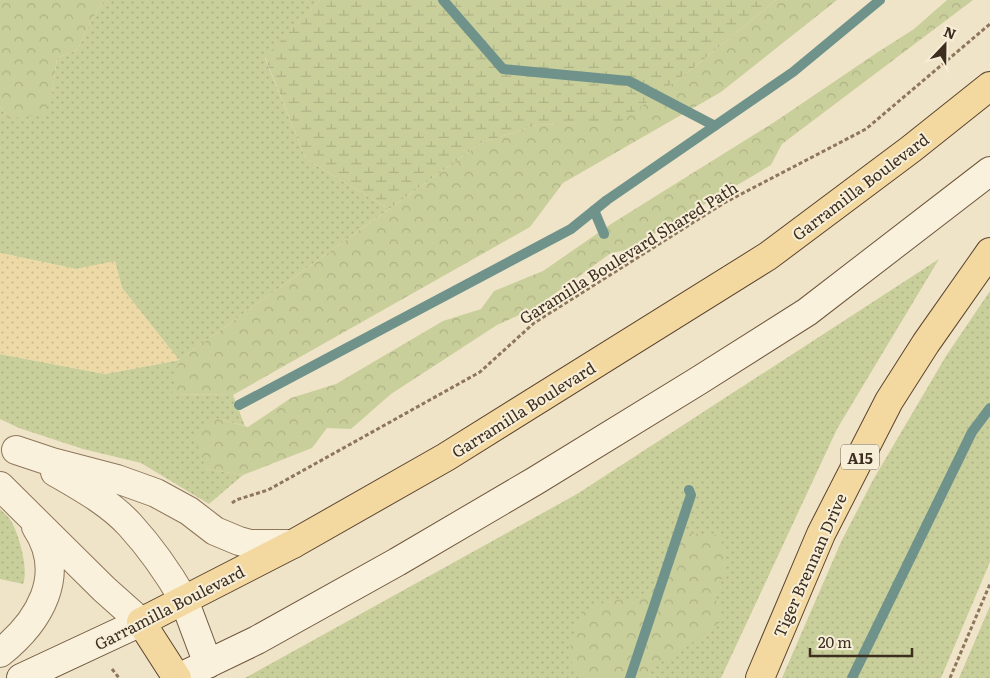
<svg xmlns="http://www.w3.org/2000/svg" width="990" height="678" font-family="Literata,serif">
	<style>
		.grass { fill: url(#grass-dots) }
		.forest { fill: url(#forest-crowns) }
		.wetland { fill: url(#wetland-marsh) }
		.sand { fill: url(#sand-dots) }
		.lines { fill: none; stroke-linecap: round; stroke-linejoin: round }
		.stream { stroke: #6f938a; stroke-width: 10 }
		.street-casing { stroke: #8d765c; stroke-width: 30 }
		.secondary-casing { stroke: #6f573f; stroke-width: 30 }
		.primary-casing { stroke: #5b4430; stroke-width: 30 }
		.path { stroke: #8d765c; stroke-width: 3; stroke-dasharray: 4 2.5; stroke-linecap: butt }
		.street { stroke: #faf1dc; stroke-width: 28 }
		.secondary { stroke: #faf1dc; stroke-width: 28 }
		.primary { stroke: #f3d9a0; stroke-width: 28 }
		.labels { text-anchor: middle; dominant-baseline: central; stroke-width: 4; stroke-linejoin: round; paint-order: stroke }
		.shield { fill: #f7eed8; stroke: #756857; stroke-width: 1 }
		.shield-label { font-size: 15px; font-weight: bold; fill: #3d2e20 }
		.street-label { font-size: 16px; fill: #3d2e20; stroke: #f7eed8 }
	</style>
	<defs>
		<pattern id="grass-dots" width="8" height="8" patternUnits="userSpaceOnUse" patternTransform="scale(1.25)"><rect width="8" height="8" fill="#c9cf9b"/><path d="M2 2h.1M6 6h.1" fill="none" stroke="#aeb285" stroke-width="1.8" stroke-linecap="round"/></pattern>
		<pattern id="forest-crowns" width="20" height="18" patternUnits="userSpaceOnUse" patternTransform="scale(1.25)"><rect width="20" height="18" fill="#c9cf9b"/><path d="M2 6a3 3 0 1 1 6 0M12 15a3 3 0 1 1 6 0" fill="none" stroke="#aeb285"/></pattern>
		<pattern id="wetland-marsh" width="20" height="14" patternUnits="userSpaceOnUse" patternTransform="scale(1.25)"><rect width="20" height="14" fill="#c9cf9b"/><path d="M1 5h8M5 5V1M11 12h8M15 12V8" fill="none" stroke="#aeb285"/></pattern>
		<pattern id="sand-dots" width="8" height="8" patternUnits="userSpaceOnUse" patternTransform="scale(1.25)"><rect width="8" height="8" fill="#ecd9a5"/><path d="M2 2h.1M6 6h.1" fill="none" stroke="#cbbb8e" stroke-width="1.8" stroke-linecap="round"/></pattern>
	</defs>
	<rect width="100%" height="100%" fill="#f0e4c8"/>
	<path class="grass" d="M104,0H320L265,58L306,159L389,209L179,360L173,394L233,395L245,426L215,418L206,469L243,475L209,504L141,463L83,449L19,428L0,419V354L105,374L179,360L122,288L115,262L76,269L0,253V106L8,119L52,93L57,58L77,50L91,21Z
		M939,259L837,429L721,678H245L577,494Z
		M990,291V562L941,678H782L841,542L873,480L946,356Z
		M0,509C4,513 9,517 11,521C19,534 29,570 23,584L0,579Z
		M990,606V678H959Z"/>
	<path class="forest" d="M0,0H104L91,21L77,50L57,58L52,93L44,114L8,119L0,106Z
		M776,0H837L721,92L563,183L530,227L233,395L172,394L179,360L481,143L537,125L620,121L692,69Z
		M947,0H973L782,144L771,165L627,250L611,253L535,308L497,325L391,394L351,429L327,428L312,448L243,475L206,469L195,437L215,418L248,427L291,398L336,384L443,321L481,309L494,291L543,271L611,224L776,121L875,54L914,29Z
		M682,533L720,535L727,564L715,598L724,619L669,660L654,663L649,678H580L573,672L570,642L583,613L607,601L643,597L674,567Z"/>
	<path class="wetland" d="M320,0H776L692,69L620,122L537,125L481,143L389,209L306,159L265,57Z"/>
	<path class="sand" d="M0,253L76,269L115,261L122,288L179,360L105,374L0,354Z"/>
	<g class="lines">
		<path class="stream" d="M443,0L503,69L629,81L715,126
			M594,210L604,234
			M239,405L571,229L607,200L793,72L880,0
			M630,678L691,495L689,490
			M852,678L972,432L990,408"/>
		<defs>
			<path id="street" d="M16,450L52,462L117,479L156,493L189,511L215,531L239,541L250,544H293
				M55,472C81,487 110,503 130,525C151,548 169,574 184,600
				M0,486L104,589L141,622
				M0,653C39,622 68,575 36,527"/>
			<path id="secondary" d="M184,600L208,664
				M21,678L141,622
				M178,678L257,640L397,562L535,481L698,381L807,312L990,171"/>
			<path id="primary" d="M177,678L141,622L293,544L446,457L768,256L911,149L990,86
				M760,678L821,534L889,401L926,343L990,252"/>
		</defs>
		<use href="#street" class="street-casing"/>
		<use href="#secondary" class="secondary-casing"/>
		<use href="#primary" class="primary-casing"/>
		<path class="path" d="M232,503L236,500L268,490L480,372L534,323L724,203L866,129L990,24
			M112,669L119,678
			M950,678L990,584"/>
		<use href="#street" class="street"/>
		<use href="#secondary" class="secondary"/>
		<use href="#primary" class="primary"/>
	</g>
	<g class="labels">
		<rect class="shield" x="841" y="444.5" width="38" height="25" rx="4"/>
		<g class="shield-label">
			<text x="860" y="457">A15</text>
		</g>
		<g class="street-label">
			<text transform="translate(860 186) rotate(-37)">Garramilla Boulevard</text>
			<text transform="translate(628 252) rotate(-32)">Garamilla Boulevard Shared Path</text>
			<text transform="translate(523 409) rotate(-32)">Garramilla Boulevard</text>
			<text transform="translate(809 565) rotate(-66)">Tiger Brennan Drive</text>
			<text transform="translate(169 607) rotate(-27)">Garramilla Boulevard</text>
		</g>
	</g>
	<g transform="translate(945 45) rotate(22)" stroke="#f7eed8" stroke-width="4" paint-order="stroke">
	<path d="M0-4L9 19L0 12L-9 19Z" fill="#3d2e20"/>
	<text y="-8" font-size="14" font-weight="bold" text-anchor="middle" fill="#3d2e20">N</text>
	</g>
	<path d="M810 648v8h102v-8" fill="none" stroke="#3d2e20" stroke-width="2.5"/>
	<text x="818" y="648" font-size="15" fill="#3d2e20" stroke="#f7eed8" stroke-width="4" paint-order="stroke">20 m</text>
</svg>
